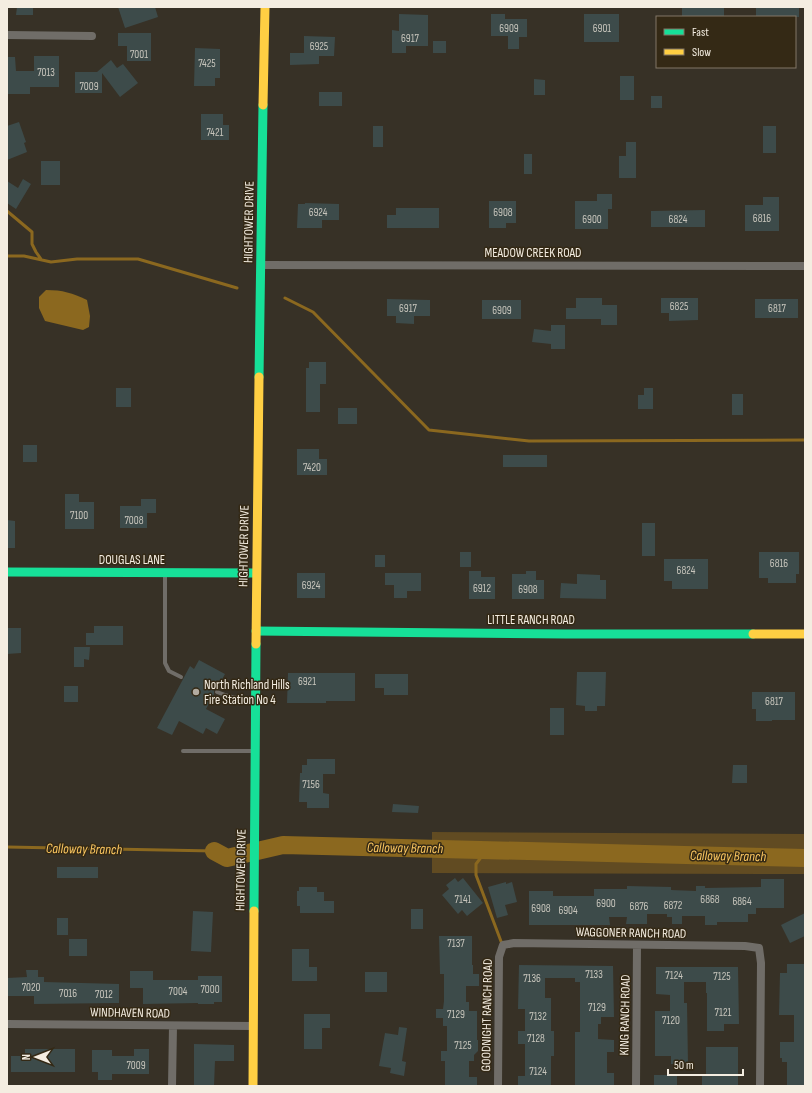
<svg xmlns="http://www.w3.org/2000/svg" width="812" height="1093" font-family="'Sofia Sans Condensed',sans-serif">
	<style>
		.green { fill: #614b22 }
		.water { fill: #8b681f }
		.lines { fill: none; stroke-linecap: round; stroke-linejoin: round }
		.stream { stroke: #8b681f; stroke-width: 3 }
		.river { stroke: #8b681f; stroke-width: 18 }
		.building { fill: #3d4b4a }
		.lane { stroke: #706d68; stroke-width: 4 }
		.street { stroke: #706d68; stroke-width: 8 }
		.fast { stroke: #16e098; stroke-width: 9 }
		.slow { stroke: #ffcf43; stroke-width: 9 }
		.poi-dot { fill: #b2aba0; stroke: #342915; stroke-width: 1.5 }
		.labels { text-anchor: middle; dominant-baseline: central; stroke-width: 3; stroke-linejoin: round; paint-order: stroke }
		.number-label { font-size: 11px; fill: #c6c4bb }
		.street-label { font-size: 13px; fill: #f4ede1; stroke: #342915 }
		.poi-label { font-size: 13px; fill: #f4ede1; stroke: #342915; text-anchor: start }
		.water-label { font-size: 14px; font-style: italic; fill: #fdc861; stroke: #342915 }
	</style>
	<rect width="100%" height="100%" fill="#373126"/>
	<path class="green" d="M432,832L805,834V874L432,873Z"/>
	<path class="water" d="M46,290C63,290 72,293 87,300L90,316L89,327L83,330L45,321L39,308V297Z"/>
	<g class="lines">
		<path class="stream" d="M7,211L32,232V244L36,252L41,259
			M7,256H24L51,262L77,259H138L237,288
			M285,298L313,312L429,430L529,441L805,440
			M7,847L214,851
			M502,944L476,875V864L482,856L515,851"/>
		<path class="river" d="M214,851L227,858L283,845L805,858"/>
	</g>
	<path class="building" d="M17,7H33V15H16Z
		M118,7H155L158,17L125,28Z
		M682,7H724V17H682Z
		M756,7H799V17H756Z
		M399,14L428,15V46H406V53H392V30L399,31Z
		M491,14H505V19H527V37H519V49H508V36H491Z
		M584,14H619V42H584Z
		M118,33H151V61H127V46H118Z
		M304,36L335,37L334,56H319V64L290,65V53H304Z
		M433,41H446V53H433Z
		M195,48L220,49V78H215V86H194Z
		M34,56H59V87H30V94H7V57H15L16,71H34Z
		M111,60L117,68L123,64L138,83L120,97L102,73V93H75V72H97Z
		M620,76H634V100H620Z
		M534,79L545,80V95H534Z
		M319,92H342V106H319Z
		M651,96H662V108H651Z
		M201,114H223V125H229V140H201Z
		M19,122L26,142L24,143L27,152L7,160V126Z
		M373,126H383V147H373Z
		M763,126H776V153H763Z
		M626,142H636V178H619V156H626Z
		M524,154H532V174H524Z
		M41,161H60V185H41Z
		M23,179L31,184L16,209L7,203V181L18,188Z
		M597,194H612V209H608V229H575V201H597Z
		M763,197H779V231H745V205H763Z
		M489,201H516V223H506V228H489Z
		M305,203L339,204V220H322V228H297L298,204H305Z
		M396,208H439V228H387V215H396Z
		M705,210V227H651V211Z
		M576,298H602V305H617V325H601V319H566V308H576Z
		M661,298H698V320L669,321V313H661Z
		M387,299L430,300V316H414V324L396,323V316H387Z
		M755,299H798V318H755Z
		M482,300H521V319H482Z
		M551,325H565V349H551V344L532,342L534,329L551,331Z
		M309,362H326V384H320V412H306V368H309Z
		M116,388H131V407H116Z
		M644,388H653V409H638V395H644Z
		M732,394H743V415H732Z
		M338,408H357V424H338Z
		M23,445H37V462H23Z
		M297,449H319V459H327V475H297Z
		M503,455H547V467H503Z
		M65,494H79V502H94V529H65Z
		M141,499H156V513H147V528H120V506H141Z
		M7,520L15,521V548H7Z
		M642,523H655V556H642Z
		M460,552H471V567H460Z
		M759,552H799V574H796V583H768V578H759Z
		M375,555H385V567H375Z
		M664,559H708V589H672V581H664Z
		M469,571H481V577H495V599H469Z
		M526,571H536V580H544V599H512V574H526Z
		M297,573H325V598H297Z
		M385,573H421V591H407V598H394V585H385Z
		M577,574L600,575V580H606V599L560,598L561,583L577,584Z
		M94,626H123V645H86V633H94Z
		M7,628H21V653L7,654Z
		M74,647H90L89,660L84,659V667H74Z
		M199,660L225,674L217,689L214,690V694L206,709L225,719L217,734L206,728L203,734L179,721L172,735L157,728L190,666L194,669Z
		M577,672H606L605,706H597V711H585V706L576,705Z
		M288,673H355V701H326V703H287Z
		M375,674H408V695H384V688H375Z
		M64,686H78V702H64Z
		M752,692H795V720H772V721H756V709H752Z
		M550,708H564V735H550Z
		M307,759H335V774H323V793L329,794V808H307V802H299L300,773H302V765H307Z
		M733,765H747V783H732Z
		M393,804L419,806L418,813L392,812Z
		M57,867H98V878H57Z
		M455,878L458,882L463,878L483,903L467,916L462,910L458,914L442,895L449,889L446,885Z
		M761,879H784V908H756V914H748V922H717V925H705V916H682V924H672V917H667V914H647V924H626L627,917H609L610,925H529V891H553V896H594V889H627V886L671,887V890L696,891V886H705V888L761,887Z
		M506,882V884L512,882L517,902L505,905L508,915L497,918L488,887Z
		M299,887H317V892H324V901H334V913H300V906H297V891H299Z
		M411,909H423V929H411Z
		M193,911L213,912L211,952L191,951Z
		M805,913V936L790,943L781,925Z
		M57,918H68V935H57Z
		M439,936H472V965H473V974H479V986H466V1002H469V1011H477V1040H478V1051L474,1055V1061H469V1077H477V1086H445V1061H441V1051H447V1026H443V1018H436V1009H443L444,1001V974H440Z
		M69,939H87V956H69Z
		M292,949H309V967H317V981H292Z
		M787,964H805V1086H787V1062H782V1058H780V1042H794V1015H779L780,973H787Z
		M519,965L613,966L614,1017H601V1024H598V1039L614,1040V1052H607V1073H614V1086H575V1032H580V982H575V978H545V998H551V1031H554V1056H551V1086H518V1076H525V1044H518V1031H525V1009H518Z
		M656,967H738L739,1024H724V1031H707V993H706V982H684V1003H687L688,1064H671V1056H655V1011H670V995L656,994Z
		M26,970H38V977H44V982L119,984V1003L34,1004V996H7V978L27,977Z
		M130,971H153V980H198V976H222V1002H214V1004H198V1003L143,1004V988H130Z
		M365,972H387V992H365Z
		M304,1014H330V1028H322V1049H304Z
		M399,1027L407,1028L402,1061L406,1062L404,1076L390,1073L391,1068L379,1066L385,1033L398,1035Z
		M194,1044L234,1045V1061H215L214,1086H194Z
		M706,1047H738V1086H702V1076H706Z
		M25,1049H75V1072H11V1056H25Z
		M134,1049H149V1074H112V1080H98V1072H92V1050H112V1056H134Z
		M654,1075H677V1086H654Z"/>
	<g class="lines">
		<path class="lane" d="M165,573V663L169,671L181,677
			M217,692C229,697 239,700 253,699
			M183,751H254"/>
		<path class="street" d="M7,35L92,36
			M262,265L805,266
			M7,1024L253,1026
			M172,1086L173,1026
			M498,1086L499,957L503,945L514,943L745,946L759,948L761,963L760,1086
			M636,1086L637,945"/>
		<path class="fast" d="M259,377L263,105
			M7,572L256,573
			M256,631L566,634H753
			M254,911L256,644"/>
		<path class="slow" d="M263,105L265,7
			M753,634H805
			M256,644L259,377
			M253,1086L254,911"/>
	</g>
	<circle class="poi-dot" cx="196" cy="692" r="4"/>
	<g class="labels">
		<g class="number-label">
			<text x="509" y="28">6909</text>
			<text x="602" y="28">6901</text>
			<text x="410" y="38">6917</text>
			<text x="319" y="46">6925</text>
			<text x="139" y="54">7001</text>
			<text x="207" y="63">7425</text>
			<text x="46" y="72">7013</text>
			<text x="89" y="86">7009</text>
			<text x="215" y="132">7421</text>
			<text x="318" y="212">6924</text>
			<text x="503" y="212">6908</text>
			<text x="762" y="218">6816</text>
			<text x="592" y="219">6900</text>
			<text x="678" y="219">6824</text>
			<text x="679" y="306">6825</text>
			<text x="408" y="308">6917</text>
			<text x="777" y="308">6817</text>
			<text x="502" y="310">6909</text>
			<text x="312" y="467">7420</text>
			<text x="79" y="515">7100</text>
			<text x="134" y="520">7008</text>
			<text x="779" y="563">6816</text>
			<text x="686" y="570">6824</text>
			<text x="311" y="585">6924</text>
			<text x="482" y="588">6912</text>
			<text x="528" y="589">6908</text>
			<text x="307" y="681">6921</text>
			<text x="774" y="701">6817</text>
			<text x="311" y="784">7156</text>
			<text x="463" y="899">7141</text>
			<text x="710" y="899">6868</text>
			<text x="742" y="901">6864</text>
			<text x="606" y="903">6900</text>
			<text x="673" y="905">6872</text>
			<text x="639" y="906">6876</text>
			<text x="541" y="908">6908</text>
			<text x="568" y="910">6904</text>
			<text x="456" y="943">7137</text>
			<text x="594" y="974">7133</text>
			<text x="674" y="975">7124</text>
			<text x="722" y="976">7125</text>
			<text x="532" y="978">7136</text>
			<text x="31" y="987">7020</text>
			<text x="210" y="989">7000</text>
			<text x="178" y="991">7004</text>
			<text x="68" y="993">7016</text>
			<text x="104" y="994">7012</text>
			<text x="597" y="1007">7129</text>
			<text x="723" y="1012">7121</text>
			<text x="456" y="1014">7129</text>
			<text x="538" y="1016">7132</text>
			<text x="671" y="1020">7120</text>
			<text x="536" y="1038">7128</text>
			<text x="463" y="1045">7125</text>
			<text x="136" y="1065">7009</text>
			<text x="538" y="1071">7124</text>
		</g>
		<g class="street-label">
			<text transform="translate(249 222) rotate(-89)">HIGHTOWER DRIVE</text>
			<text x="533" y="253">MEADOW CREEK ROAD</text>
			<text transform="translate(244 546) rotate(-89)">HIGHTOWER DRIVE</text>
			<text x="132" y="560">DOUGLAS LANE</text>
			<text x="531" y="620">LITTLE RANCH ROAD</text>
			<text transform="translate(241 870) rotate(-89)">HIGHTOWER DRIVE</text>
			<text transform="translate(631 933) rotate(1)">WAGGONER RANCH ROAD</text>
			<text transform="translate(130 1013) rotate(1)">WINDHAVEN ROAD</text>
			<text transform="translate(487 1015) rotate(-89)">GOODNIGHT RANCH ROAD</text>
			<text transform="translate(625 1015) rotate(-89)">KING RANCH ROAD</text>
		</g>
		<g class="poi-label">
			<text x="204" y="685">North Richland Hills<tspan x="204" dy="15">Fire Station No 4</tspan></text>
		</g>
		<g class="water-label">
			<text transform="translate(405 848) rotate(1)">Calloway Branch</text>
			<text transform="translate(84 849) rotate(1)">Calloway Branch</text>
			<text transform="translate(728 856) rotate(1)">Calloway Branch</text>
		</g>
	</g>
	<rect width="812" height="1093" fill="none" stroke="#f4ede1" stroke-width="16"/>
	<rect x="656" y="16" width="140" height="52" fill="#342915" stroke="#817767"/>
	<rect x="664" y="29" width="20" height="6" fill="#16e098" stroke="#817767"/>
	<text x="692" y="36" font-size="12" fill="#f4ede1">Fast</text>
	<rect x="664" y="49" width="20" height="6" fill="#ffcf43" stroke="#817767"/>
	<text x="692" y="56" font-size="12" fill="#f4ede1">Slow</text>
	<g transform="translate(36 1057) rotate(270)" stroke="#342915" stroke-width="3" paint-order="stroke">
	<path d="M0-3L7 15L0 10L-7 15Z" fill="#f4ede1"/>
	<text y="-6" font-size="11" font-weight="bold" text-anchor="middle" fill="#f4ede1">N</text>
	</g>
	<path d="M668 1069v6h75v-6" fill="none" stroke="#f4ede1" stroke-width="2"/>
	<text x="674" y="1069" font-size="12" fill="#f4ede1" stroke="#342915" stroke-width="3" paint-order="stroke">50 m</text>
</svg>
